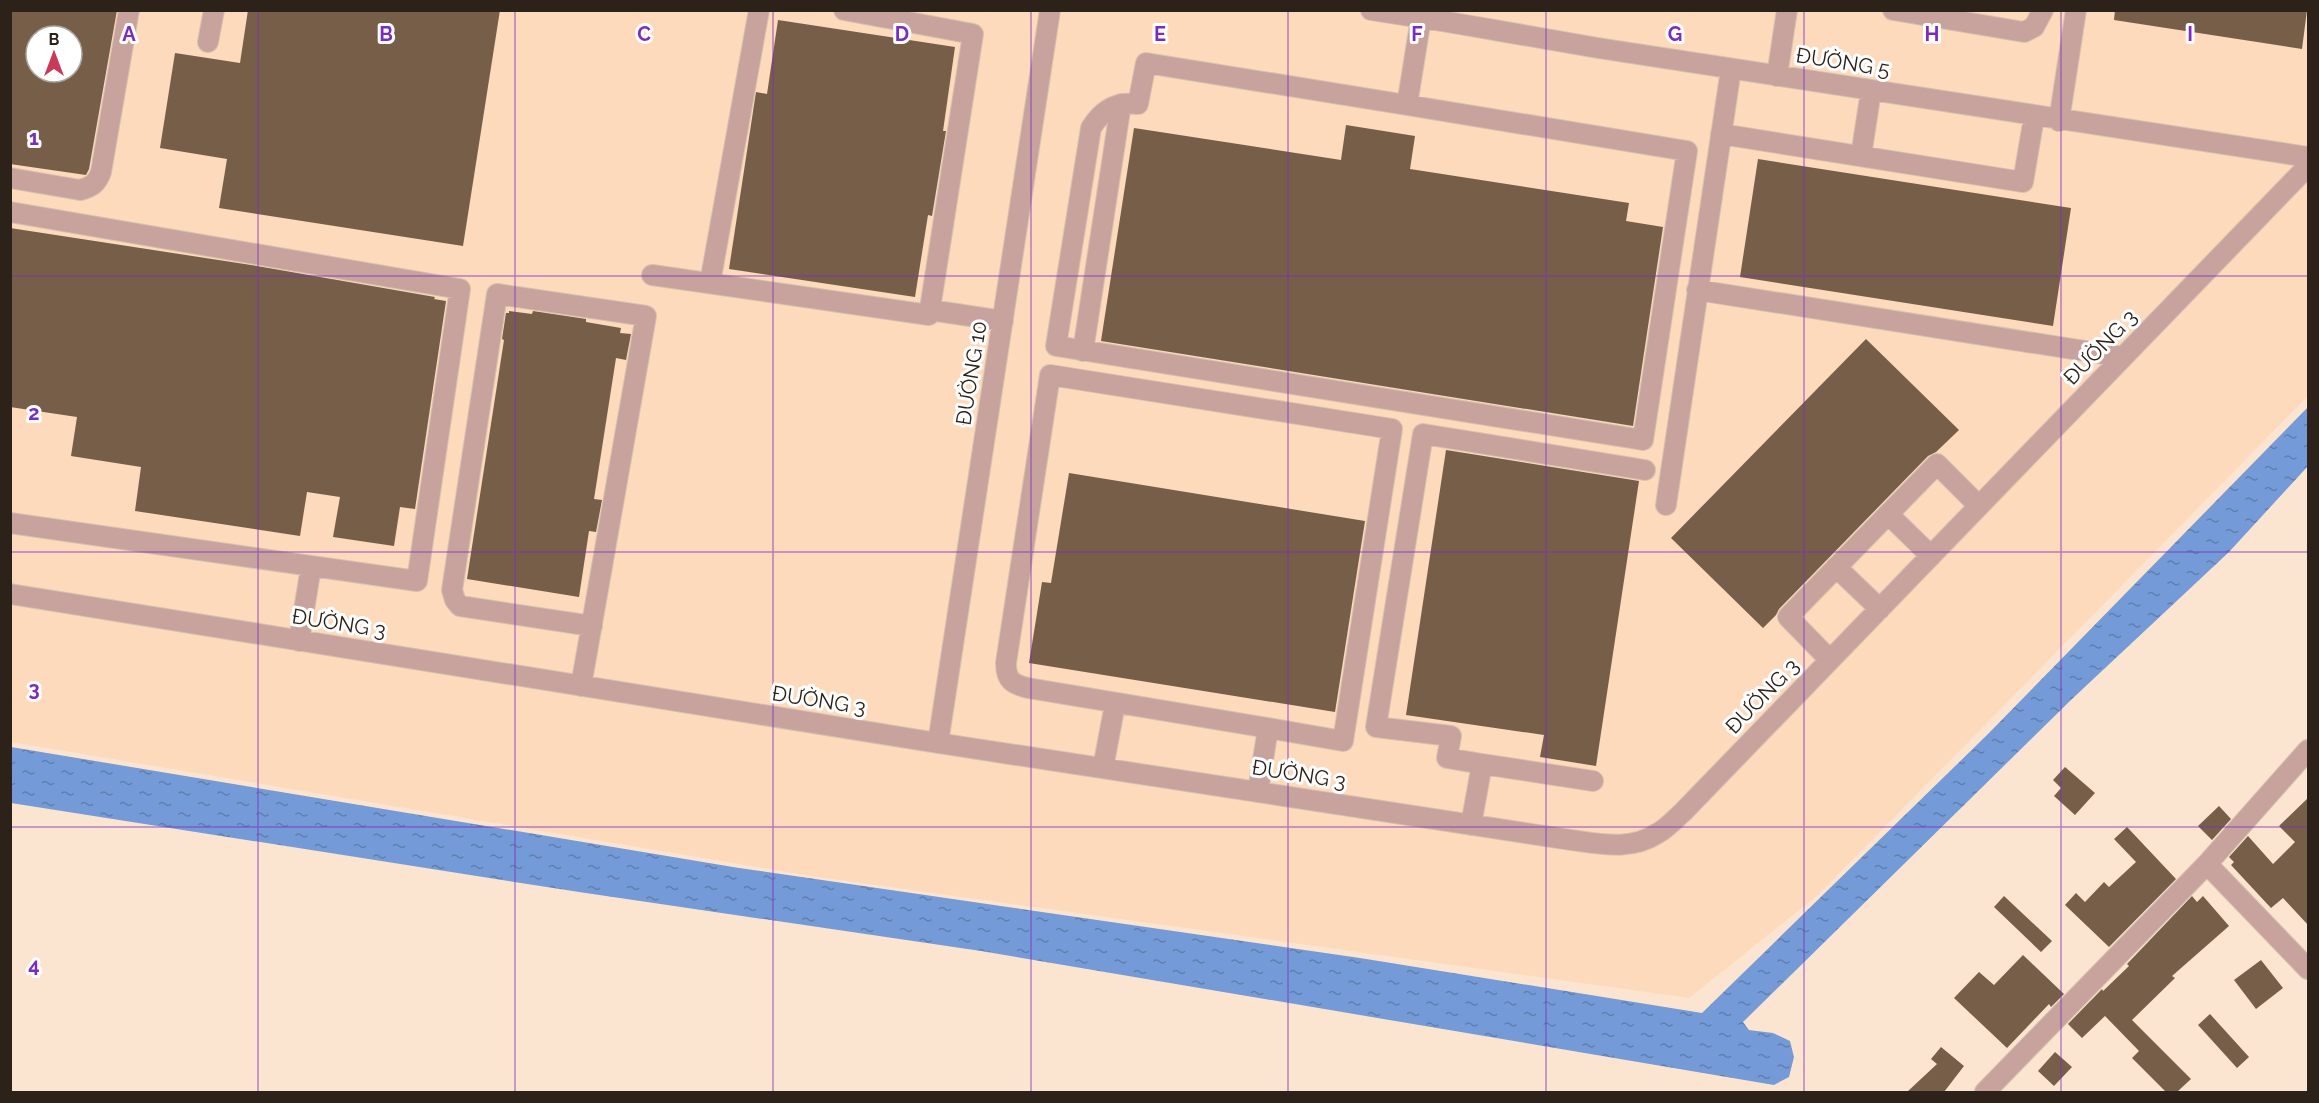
<svg xmlns="http://www.w3.org/2000/svg" width="2319" height="1103" font-family="Raleway,sans-serif">
	<style>
		.built { fill: #fddabb; fill-rule: evenodd }
		.water { fill: url(#water-ripples) }
		.building { fill: #775e48; fill-rule: evenodd }
		.lines { fill: none; stroke-linecap: round; stroke-linejoin: round }
		.minor-casing { stroke: #d7c2af; stroke-width: 22 }
		.minor { stroke: #c8a39e; stroke-width: 20 }
		.grid { fill: none; stroke: #7b2cbf; stroke-width: 1.5; stroke-opacity: 0.55 }
		.labels { text-anchor: middle; dominant-baseline: central; stroke-width: 6; stroke-linejoin: round; paint-order: stroke }
		.street-label { font-size: 21px; fill: #2d2219; stroke: #fff }
		.grid-label { font-size: 20px; text-anchor: middle; font-weight: bold; fill: #7b2cbf; stroke: #fff; stroke-width: 6; stroke-linejoin: round; paint-order: stroke }
	</style>
	<defs>
		<pattern id="water-ripples" width="26" height="14" patternUnits="userSpaceOnUse" patternTransform="scale(1.5)"><rect width="26" height="14" fill="#749bd7"/><path d="M2 4q2-2 4 0t4 0M15 11q2-2 4 0t4 0" fill="none" stroke="#607eae"/></pattern>
	</defs>
	<rect width="100%" height="100%" fill="#fce5d0"/>
	<path class="built" d="M10,11H2308V396L1818,895L1689,998L811,876L11,742ZM36,36H72V72H36Z"/>
	<path class="water" d="M2308,407V466L2229,552L2072,699L1743,1022L1749,1030L1773,1033L1790,1041L1794,1057L1789,1077L1774,1085L981,951L579,892L11,803V747L739,868L1360,958L1702,1013L1987,735Z"/>
	<path class="building" d="M10,10H117L89,169L86,175L10,164ZM36,36H72V72H36Z
		M248,10H500L463,246L219,208L227,159L160,148L175,53L240,63Z
		M2115,10H2307L2302,49L2114,20Z
		M778,20L955,47L943,131H946L932,216L928,215L915,297L729,269L756,92L767,94Z
		M1346,125L1415,136L1410,169L1629,203L1626,221L1663,227L1633,426L1101,341L1134,128L1341,160Z
		M1758,159L2071,208L2053,326L1740,277Z
		M10,228L251,265L435,297L434,299L446,301L415,509L400,507L394,546L333,537L340,497L307,492L300,536L135,511L141,467L71,456L77,417L10,407Z
		M509,311L532,314L533,311L586,319V322L621,328L620,333L631,334L626,360L616,358L594,499L602,500L596,532L589,531L579,597L467,579L504,340L502,339L506,313H509Z
		M1866,339L1959,430L1936,452L1928,456L1779,609L1776,615L1763,628L1671,538Z
		M1446,450L1639,481L1596,766L1540,757L1544,735L1406,715Z
		M1069,473L1365,521L1335,712L1029,663L1042,582L1051,583Z
		M2065,767L2095,793L2075,815L2054,796L2061,788L2053,780Z
		M2308,798V925L2283,898L2271,908L2231,865L2234,862L2229,857L2248,836L2273,864L2295,842L2279,826Z
		M2219,806L2231,819L2212,840L2198,826Z
		M2127,827L2176,879L2109,947L2065,905L2076,893L2085,902L2104,882L2109,887L2136,862L2114,839Z
		M2004,896L2052,941L2041,952L1994,907Z
		M2192,896L2197,902L2203,896L2229,926L2172,976L2175,978L2132,1020L2191,1079L2177,1092H2166L2132,1058L2139,1051L2105,1016L2082,1038L2068,1024L2102,989L2103,991L2129,966L2127,964Z
		M2023,955L2064,994L2051,1007L2049,1004L2007,1048L1954,998L1979,972L1994,985Z
		M2261,960L2283,988L2256,1009L2234,980Z
		M2210,1014L2249,1057L2237,1068L2198,1025Z
		M1941,1047L1964,1066L1944,1092H1907L1937,1064L1931,1059Z
		M2055,1052L2072,1067L2054,1086L2038,1071Z"/>
	<g class="lines">
		<defs>
			<path id="minor" d="M1371,10L1448,22L1598,48L2308,157
				M1893,10L2024,32L2034,27L2043,10
				M208,42L214,10
				M1777,76L1787,10
				M1407,105L1687,151L1643,440L1056,346L1091,128C1102,110 1116,101 1138,104L1146,63L1407,105L1421,18
				M2059,121L2076,10
				M1721,134L2023,182L2034,117
				M1861,156L1871,91
				M10,178L80,190C92,187 97,183 101,172L129,10
				M10,212L460,289L417,581L10,523
				M652,275L929,315L973,34L844,10
				M710,283L759,10
				M1697,290L2123,357
				M930,310L1003,321
				M1083,351L1121,104
				M1666,505L1731,69
				M1888,514L1931,556
				M1836,567L1880,609
				M10,594L938,743L1571,840C1601,844 1631,851 1658,833C1667,828 1675,819 1683,812L2308,166
				M299,641L311,567
				M1830,660L1788,617L1937,464L1979,506
				M581,686L646,316L497,294L452,590L455,600L460,606L592,626
				M938,743L1050,10
				M1482,764L1447,758L1451,736L1376,727L1423,434L1645,470
				M1103,768L1115,704
				M1258,792L1268,728L1343,741L1392,429L1050,375L1006,663C1006,680 1012,684 1028,688L1268,728
				M1471,825L1482,764L1593,781
				M2207,864L2308,969
				M1985,1092L2207,864L2308,750"/>
		</defs>
		<use href="#minor" class="minor-casing"/>
		<use href="#minor" class="minor"/>
	</g>
	<path class="grid" d="M258,10V1092M515,10V1092M773,10V1092M1031,10V1092M1288,10V1092M1546,10V1092M1804,10V1092M2061,10V1092M10,276H2308M10,552H2308M10,827H2308"/>
	<g class="labels">
		<g class="street-label">
			<text transform="translate(1843 62) rotate(9)">ĐƯỜNG 5</text>
			<text transform="translate(2100 347) rotate(-46)">ĐƯỜNG 3</text>
			<text transform="translate(971 373) rotate(-81)">ĐƯỜNG 10</text>
			<text transform="translate(339 623) rotate(9)">ĐƯỜNG 3</text>
			<text transform="translate(1762 696) rotate(-46)">ĐƯỜNG 3</text>
			<text transform="translate(819 700) rotate(9)">ĐƯỜNG 3</text>
			<text transform="translate(1299 774) rotate(9)">ĐƯỜNG 3</text>
		</g>
	</g>
	<g class="grid-label">
		<text x="129" y="41">A</text>
		<text x="386" y="41">B</text>
		<text x="644" y="41">C</text>
		<text x="902" y="41">D</text>
		<text x="1160" y="41">E</text>
		<text x="1417" y="41">F</text>
		<text x="1675" y="41">G</text>
		<text x="1932" y="41">H</text>
		<text x="2190" y="41">I</text>
		<text x="34" y="145">1</text>
		<text x="34" y="420">2</text>
		<text x="34" y="696">3</text>
		<text x="34" y="972">4</text>
	</g>
	<rect width="2319" height="1103" fill="none" stroke="#2d2219" stroke-width="24"/>
	<g transform="translate(54 54)"><circle r="28" fill="#ffffff" stroke="#aba7a3" stroke-width="1.5"/>
	<path d="M0-4.5L10 22L0 15L-10 22Z" fill="#c93958"/>
	<text y="-9" font-size="16" font-weight="bold" text-anchor="middle" fill="#2d2219">B</text>
	</g>
</svg>
